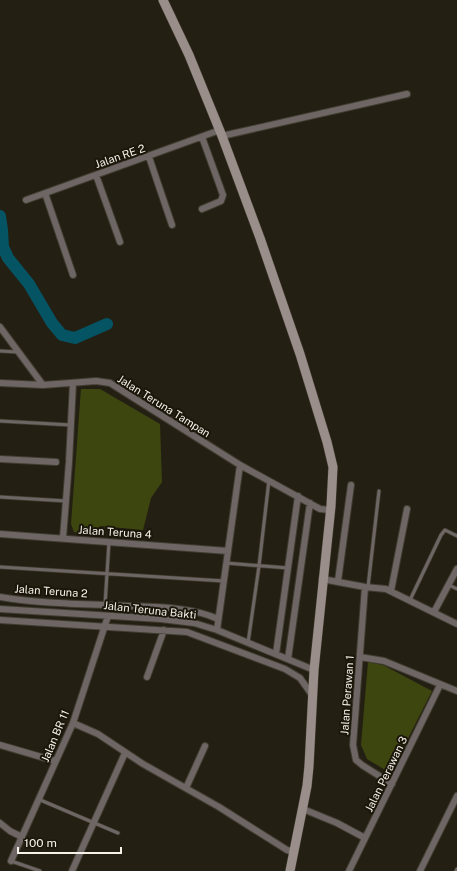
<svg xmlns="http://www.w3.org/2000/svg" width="457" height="871" font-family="'Public Sans',sans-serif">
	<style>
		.green { fill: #3e460f }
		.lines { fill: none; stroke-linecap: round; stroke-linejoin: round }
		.river { stroke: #055464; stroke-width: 12 }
		.lane-casing { stroke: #413d31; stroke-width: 4.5 }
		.street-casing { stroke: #413d31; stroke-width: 8 }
		.secondary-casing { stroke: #413d31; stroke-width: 10 }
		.lane { stroke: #6d6664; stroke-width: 3 }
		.street { stroke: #6d6664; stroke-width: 6 }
		.secondary { stroke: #9a8e8b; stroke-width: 9 }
		.labels { text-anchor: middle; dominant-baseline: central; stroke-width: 4; stroke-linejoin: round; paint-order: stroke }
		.street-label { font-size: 11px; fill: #f6f2ea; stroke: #1b160a }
	</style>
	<rect width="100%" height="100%" fill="#241f13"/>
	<path class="green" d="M81,389H100L160,424L162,482L151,498L143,530L100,526L98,529H83L82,534L74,532L71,524Z
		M368,662L383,665L432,691L393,768L387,771L367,759L361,745Z"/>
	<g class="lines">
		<path class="river" d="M0,216L2,230L3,247L8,258L29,284L52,323L62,335L75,338L107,324"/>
		<defs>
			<path id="lane" d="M0,351L18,352
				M0,421L71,425
				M0,497L66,501
				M226,563L288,568
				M0,567L224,581
				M449,585L457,589
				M368,587L379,491
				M410,600L441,535L445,530L457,536
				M105,605L109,542
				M248,643L259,566L269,480
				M38,799L118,833
				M11,861L40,871
				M456,871L457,869"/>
			<path id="street" d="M222,136L407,94
				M149,157L172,225
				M96,175L120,242
				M45,193L73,275
				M26,200L220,130
				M202,209L221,201L223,195L202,137
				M0,327L43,385L96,381L110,383L240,465L320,509L330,510
				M0,383L43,385
				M0,459L56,462
				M0,534L228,551
				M63,538L69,462L73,383
				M322,579L365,587L386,589L457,624
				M338,581L351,485
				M365,587L353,745L356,760L362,765L392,784
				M391,591L407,509
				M0,597C42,604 85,604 128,606C156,607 192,607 218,619
				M0,609L161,619L194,623L217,630L314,670
				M434,612L457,569
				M0,620L187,632L285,669L300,678L312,695
				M217,630L240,465
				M276,654L298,496
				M360,657L384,661L457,691
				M288,659L310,503
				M147,677L164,630
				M73,723L98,734L143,764L219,807L287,850L294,852
				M0,745L55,761
				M186,788L205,746
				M303,809L337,823L365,838
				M0,823L10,831L22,837
				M11,861L73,723L108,616
				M72,871L125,753
				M349,871L440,685
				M420,871L457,796"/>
			<path id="secondary" d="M163,0L189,55L222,136L260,238L300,354L327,442L333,467L331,506L314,670L309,766L307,786L290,871"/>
		</defs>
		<use href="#lane" class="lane-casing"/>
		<use href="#street" class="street-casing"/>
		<use href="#secondary" class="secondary-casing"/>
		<use href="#lane" class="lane"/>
		<use href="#street" class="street"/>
		<use href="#secondary" class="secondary"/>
	</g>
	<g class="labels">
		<g class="street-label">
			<text transform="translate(120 156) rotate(-19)">Jalan RE 2</text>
			<text transform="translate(164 406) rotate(32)">Jalan Teruna Tampan</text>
			<text transform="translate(115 532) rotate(4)">Jalan Teruna 4</text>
			<text transform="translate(51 591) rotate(4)">Jalan Teruna 2</text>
			<text transform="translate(150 610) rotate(6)">Jalan Teruna Bakti</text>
			<text transform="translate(347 695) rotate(-86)">Jalan Perawan 1</text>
			<text transform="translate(55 736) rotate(-67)">Jalan BR 11</text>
			<text transform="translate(386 774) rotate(-64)">Jalan Perawan 3</text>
		</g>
	</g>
	<path d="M18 847v6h103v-6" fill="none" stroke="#f6f2ea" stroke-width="2"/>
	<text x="24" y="847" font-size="12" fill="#f6f2ea" stroke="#1b160a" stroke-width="3" paint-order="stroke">100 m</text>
</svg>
